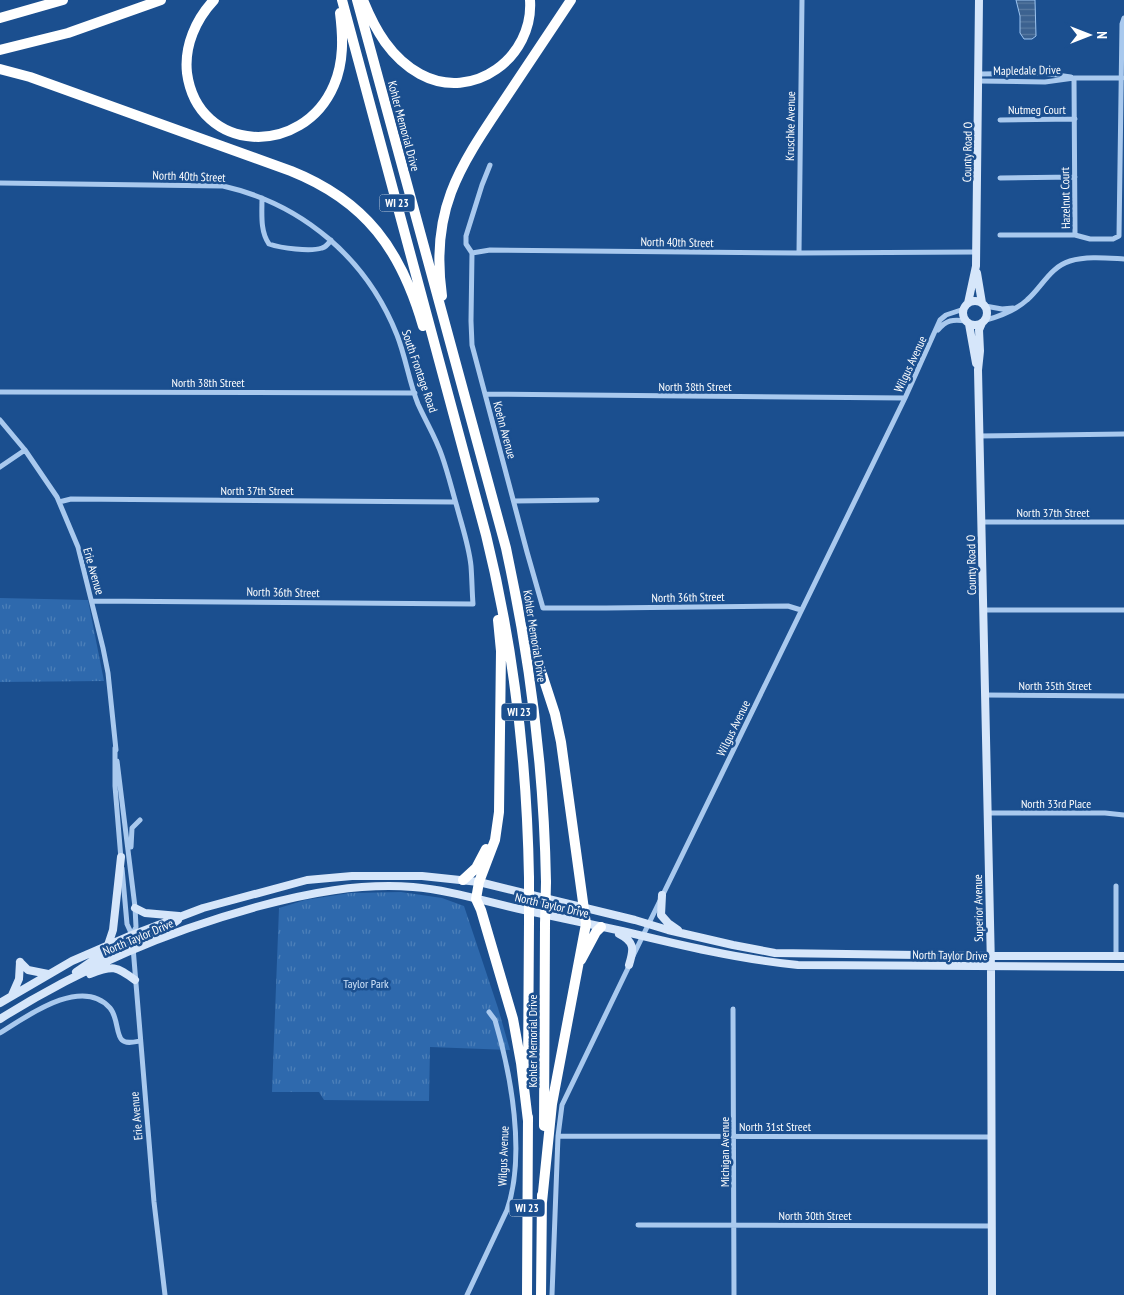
<svg xmlns="http://www.w3.org/2000/svg" width="1124" height="1295" font-family="'PT Sans Narrow',sans-serif">
	<style>
		.grass { fill: url(#grass-tufts) }
		.water { fill: url(#water-rules); stroke: #9cc4f0 }
		.lines { fill: none; stroke-linecap: round; stroke-linejoin: round }
		.street { stroke: #a9c9ee; stroke-width: 5 }
		.secondary { stroke: #d6e6fa; stroke-width: 8 }
		.highway { stroke: #fff; stroke-width: 10 }
		.highway-bridge { stroke: #fff; stroke-width: 10 }
		.labels { text-anchor: middle; dominant-baseline: central; stroke-width: 5; stroke-linejoin: round; paint-order: stroke }
		.shield { fill: #1b4f8f; stroke: #bbcadd; stroke-width: 1 }
		.shield-label { font-size: 11px; font-weight: bold; fill: #fff }
		.street-label { font-size: 12px; fill: #fff; stroke: #1b4f8f }
		.park-label { font-size: 12px; fill: #cfe3fa; stroke: #1b4f8f }
	</style>
	<defs>
		<pattern id="grass-tufts" width="24" height="20" patternUnits="userSpaceOnUse" patternTransform="scale(1.25)"><rect width="24" height="20" fill="#2e69ad"/><path d="M3 7l-1-3M5 7V3M7 7l1-3M15 17l-1-3M17 17v-4M19 17l1-3" fill="none" stroke="#4d80b9"/></pattern>
		<pattern id="water-rules" width="6" height="5" patternUnits="userSpaceOnUse" patternTransform="scale(1.25)"><rect width="6" height="5" fill="#3c6290"/><path d="M0 2.5h6" fill="none" stroke="#597aa1"/></pattern>
	</defs>
	<rect width="100%" height="100%" fill="#1b4f8f"/>
	<path class="grass" d="M0,598L88,600L104,681L0,682Z
		M401,892L442,898L464,906L498,1008L510,1050L430,1047L429,1101L324,1100L319,1092H272L279,908L305,900L350,893Z"/>
	<path class="water" d="M1016,0H1035L1036,36L1032,39H1024L1020,33V16Z"/>
	<g class="lines">
		<path class="street" d="M979,74L1042,73L1071,77
			M1074,78L1075,235
			M979,81L1045,82L1074,78H1123
			M1000,120L1075,119
			M1000,178L1075,177
			M0,183L223,186C303,204 367,259 397,335C406,358 409,382 418,404C426,422 436,438 442,456C448,473 452,490 457,507C462,526 469,546 471,566C472,579 472,591 473,604L92,601
			M262,198C262,214 260,231 269,244C281,248 310,252 322,248C326,247 329,243 331,240
			M1000,235H1075L1090,239H1113L1119,236L1122,24L1124,18
			M472,253L471,321L472,345L527,552L543,608H606L788,606L801,610
			M472,253L490,250L799,253L976,252
			M472,253L466,244V236L482,185L490,165
			M799,253L802,0
			M985,306L1002,309L1013,308
			M986,320C1001,316 1016,310 1027,300C1042,287 1050,267 1070,261C1087,256 1106,258 1124,259
			M938,330C946,320 953,319 966,321
			M0,392L415,393
			M485,394L905,398
			M0,420L25,450L57,497L78,547L103,648L108,673L116,750
			M979,436L1124,434
			M0,467L25,450
			M514,501L597,500
			M59,502L71,499L455,502
			M982,522H1124
			M984,610H1124
			M985,695L1124,696
			M115,748V786L121,859
			M117,761L135,907L136,927L132,935
			M988,813H1105L1124,815
			M131,847L132,828L140,820
			M122,868L127,924L132,935L154,1202L165,1295
			M633,956L905,398L940,320L946,315L964,309
			M1116,956V886
			M733,1009L734,1295
			M0,1033C27,1016 82,976 110,1008C118,1017 116,1035 122,1040C126,1044 134,1042 140,1041
			M558,1136L991,1137
			M638,1225L992,1226
			M467,1295L507,1210C526,1155 511,1074 495,1020L489,1012
			M552,1295L558,1136L562,1105L630,964"/>
		<path class="secondary" d="M977,273L982,303
			M963 313a12 12 0 1 1 24 0a12 12 0 1 1-24 0Z
			M968,303L976,266L979,0
			M982,323L979,330L980,351L978,370L991,967L992,1295
			M969,324L976,363
			M662,895L661,915L668,923L678,930
			M135,908L145,913L179,916
			M619,934C635,942 634,949 629,965
			M108,945L113,930L121,857
			M133,948C143,933 164,932 178,920
			M20,962L28,970L48,974
			M76,972L92,961L123,946L132,935
			M90,974C113,965 116,966 135,980
			M12,995L19,979L20,962
			M0,1003L72,961L132,935L203,908L307,880L352,876H422L479,882L635,920L668,930L733,945L775,953L990,956H1124
			M0,1019C79,969 165,932 256,907C308,893 359,883 413,887C450,890 487,902 524,910C556,917 589,924 622,931C680,945 738,959 798,965L1124,967"/>
		<path class="highway" d="M214,0C196,19 184,46 187,73C198,154 303,158 334,85C344,62 343,37 340,13
			M342,0L486,535C514,648 527,762 529,878
			M357,0L506,548C530,658 544,770 546,882
			M363,0C375,30 391,58 420,74C473,103 534,57 530,0
			M0,18L63,0
			M0,50L68,33L161,0
			M0,69L30,77L291,171C366,201 401,250 423,326
			M442,296C430,211 458,169 503,102C526,68 548,34 571,0
			M498,620L501,651L499,812L495,840L479,882L476,899L481,910L513,1019L521,1063L528,1121
			M528,631L555,714L561,742L586,924L552,1104L542,1202
			M463,880L476,868L486,849
			M581,960L596,932L601,927
			M528,1075L529,921
			M544,1126L545,924
			M527,1295L528,1117
			M541,1295L542,1195"/>
		<path class="highway-bridge" d="M529,921V878
			M545,924L546,882"/>
	</g>
	<g class="labels">
		<g class="shield">
			<rect x="379.5" y="194.5" width="35" height="17" rx="4"/>
			<rect x="501.5" y="703.5" width="35" height="17" rx="4"/>
			<rect x="509.5" y="1199.5" width="35" height="17" rx="4"/>
		</g>
		<g class="shield-label">
			<text x="397" y="203">WI 23</text>
			<text x="519" y="712">WI 23</text>
			<text x="527" y="1208">WI 23</text>
		</g>
		<g class="street-label">
			<text transform="translate(1027 70) rotate(-1)">Mapledale Drive</text>
			<text x="1037" y="109">Nutmeg Court</text>
			<text transform="translate(404 126) rotate(75)">Kohler Memorial Drive</text>
			<text transform="translate(790 126) rotate(-89)">Kruschke Avenue</text>
			<text transform="translate(967 152) rotate(-89)">County Road O</text>
			<text transform="translate(189 176) rotate(2)">North 40th Street</text>
			<text transform="translate(1065 198) rotate(-91)">Hazelnut Court</text>
			<text transform="translate(677 242) rotate(1)">North 40th Street</text>
			<text transform="translate(910 364) rotate(-65)">Wilgus Avenue</text>
			<text transform="translate(420 371) rotate(71)">South Frontage Road</text>
			<text x="208" y="382">North 38th Street</text>
			<text x="695" y="386">North 38th Street</text>
			<text transform="translate(505 430) rotate(75)">Koehn Avenue</text>
			<text x="257" y="490">North 37th Street</text>
			<text x="1053" y="512">North 37th Street</text>
			<text transform="translate(971 565) rotate(-91)">County Road O</text>
			<text transform="translate(94 571) rotate(74)">Erie Avenue</text>
			<text transform="translate(283 592) rotate(1)">North 36th Street</text>
			<text transform="translate(688 597) rotate(-1)">North 36th Street</text>
			<text transform="translate(535 636) rotate(81)">Kohler Memorial Drive</text>
			<text x="1055" y="685">North 35th Street</text>
			<text transform="translate(733 728) rotate(-64)">Wilgus Avenue</text>
			<text x="1056" y="803">North 33rd Place</text>
			<text transform="translate(552 905) rotate(13)">North Taylor Drive</text>
			<text transform="translate(978 908) rotate(-91)">Superior Avenue</text>
			<text transform="translate(138 937) rotate(-23)">North Taylor Drive</text>
			<text transform="translate(950 955) rotate(1)">North Taylor Drive</text>
			<text transform="translate(532 1041) rotate(-90)">Kohler Memorial Drive</text>
			<text transform="translate(136 1116) rotate(-95)">Erie Avenue</text>
			<text x="775" y="1126">North 31st Street</text>
			<text transform="translate(724 1152) rotate(-90)">Michigan Avenue</text>
			<text transform="translate(503 1156) rotate(-88)">Wilgus Avenue</text>
			<text x="815" y="1215">North 30th Street</text>
		</g>
		<g class="park-label">
			<text x="366" y="983">Taylor Park</text>
		</g>
	</g>
	<g transform="translate(1089 35) rotate(90)" stroke="#1b4f8f" stroke-width="4" paint-order="stroke">
	<path d="M0-4L9 19L0 12L-9 19Z" fill="#ffffff"/>
	<text y="-8" font-size="14" font-weight="bold" text-anchor="middle" fill="#ffffff">N</text>
	</g>
</svg>
